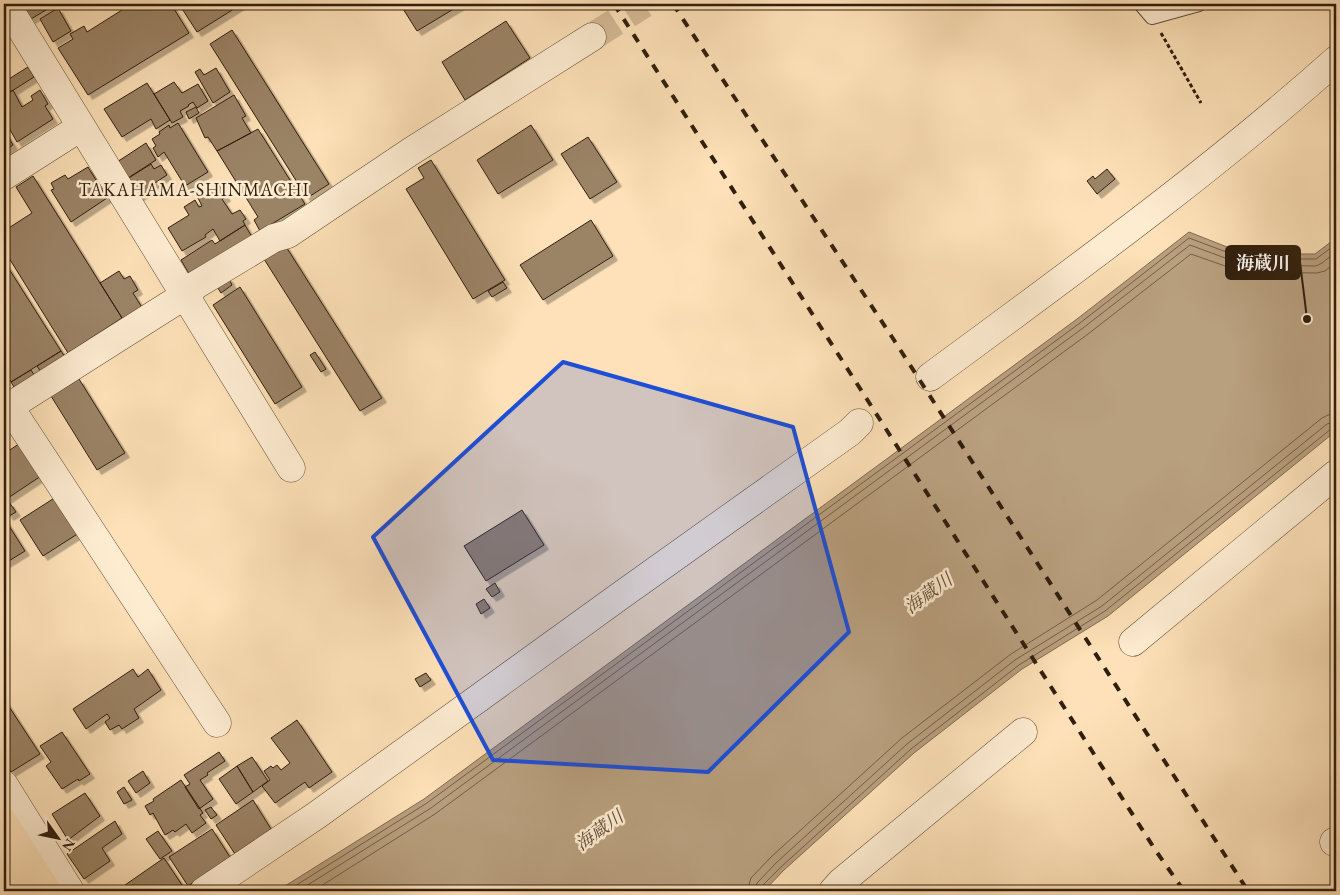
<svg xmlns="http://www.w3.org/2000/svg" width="1340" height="895" font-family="'EB Garamond','Noto Serif JP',serif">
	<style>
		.water { fill: #b89f7e; stroke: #826b51 }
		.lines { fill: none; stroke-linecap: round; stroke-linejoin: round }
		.shore { stroke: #745e46; stroke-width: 1 }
		.building { fill: #9b8366; stroke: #301e0d; filter: url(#shadow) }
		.street-tunnel { stroke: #d5ba96; stroke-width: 28; stroke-dasharray: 28 14; stroke-linecap: butt }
		.lane-casing { stroke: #644f38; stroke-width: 16 }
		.street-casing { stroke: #644f38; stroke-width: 29 }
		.highway-casing { stroke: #301e0d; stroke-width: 29 }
		.path { stroke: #301e0d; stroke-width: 3; stroke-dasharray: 4 2.5; stroke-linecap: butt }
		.lane { stroke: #feecd1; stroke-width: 14 }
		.street { stroke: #feecd1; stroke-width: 28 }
		.highway { stroke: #fee1b8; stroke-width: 28 }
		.rail { stroke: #301e0d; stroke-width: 4; stroke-dasharray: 9 9; stroke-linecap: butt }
		.marked { fill: #1d4ed8; fill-opacity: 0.2; stroke: #1d4ed8; stroke-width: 4; stroke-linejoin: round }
		.labels { text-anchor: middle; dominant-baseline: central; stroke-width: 5; stroke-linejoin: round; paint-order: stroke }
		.neighbourhood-label { font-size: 18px; letter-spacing: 1px; fill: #301e0d; stroke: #feecd1 }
		.water-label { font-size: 18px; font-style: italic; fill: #604b35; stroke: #feecd1 }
		.leader { fill: none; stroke: #301e0d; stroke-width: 2 }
		.callout-dot { fill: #301e0d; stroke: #feecd1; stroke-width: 2 }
		.callout { fill: #301e0d; stroke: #301e0d; stroke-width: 2 }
		.callout-label { font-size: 18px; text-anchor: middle; font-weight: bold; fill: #fff }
	</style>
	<defs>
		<filter id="shadow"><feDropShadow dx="4.5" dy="4.5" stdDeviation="0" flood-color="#0004"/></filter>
	</defs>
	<rect width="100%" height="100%" fill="#fee1b8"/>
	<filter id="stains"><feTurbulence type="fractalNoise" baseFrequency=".004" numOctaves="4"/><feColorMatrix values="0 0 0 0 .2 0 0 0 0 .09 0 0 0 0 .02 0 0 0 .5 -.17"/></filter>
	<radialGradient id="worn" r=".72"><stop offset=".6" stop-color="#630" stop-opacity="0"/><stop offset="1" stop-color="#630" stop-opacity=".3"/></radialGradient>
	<path class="water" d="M1189,232L1245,254H1315L1336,238V431L1108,616L1022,669L914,753L784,870L764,891H277L424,799L1077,319Z"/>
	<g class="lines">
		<path class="shore" d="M287,891L427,803L1080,323L1189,238L1245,259H1316L1336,244
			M298,891L431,808L1083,328L1190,245L1244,265L1316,266L1322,263L1336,252
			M313,891L435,814L1088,334L1191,254L1242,272L1317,273L1325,271L1336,262
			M747,891L751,878L771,857L902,738L1011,654L1097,600L1322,418L1328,415L1336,414
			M755,891L757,883L777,862L907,744L1015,660L1102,606L1327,424L1336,421
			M761,891L762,886L781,867L911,749L1019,665L1105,611L1331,429L1336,428"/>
	</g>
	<path class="building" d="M22,4H56L31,19Z
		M119,4H171L189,33L88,95L58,48L73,39L70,34L84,26L87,32L122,10Z
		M179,4H242L197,32Z
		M400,4H462L417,31Z
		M58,8L71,31L53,42L40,19Z
		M506,21L530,58L465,100L442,62Z
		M232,30L329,184L307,198L210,44Z
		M28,67L34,77L4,96V82Z
		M216,68L230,92L213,103L195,72L200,69L204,75Z
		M174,82L182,93L198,84L208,101L197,108L193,102L188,105L189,106L180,111L183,117L172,123L154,94Z
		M147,83L170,120L156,129L151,119L122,137L104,109Z
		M13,90L22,107L33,100L31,96L40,90L48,104L45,106L53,119L17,142L4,119V96Z
		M234,95L246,116L242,118L251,133L217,151L208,137L205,138L196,118Z
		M196,107L199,113L189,119L186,112Z
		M178,123L208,172L185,186L164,152L158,157L153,148L156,146L152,139L160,134L159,132L169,125L170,128Z
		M531,125L553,160L498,194L477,160Z
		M258,129L305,204L260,231L254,220L258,217L217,151Z
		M4,130L13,145L4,151Z
		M588,137L617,182L590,199L561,154Z
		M146,143L156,160L128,178L117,162Z
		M431,160L505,280L473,299L406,189L424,178L418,168Z
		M151,164L154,169L161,165L167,175L147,188L149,190L138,197L127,179Z
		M88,167L107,198L71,222L51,190L54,189L51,183L65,175L68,179Z
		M1107,169L1115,179L1097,194L1087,181L1093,176L1095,179Z
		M33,176L122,318L68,353L4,250V231L32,213L16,187Z
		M219,185L226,197L222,199L232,214L240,210L246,219L243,221L245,225L220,241L213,229L205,235L206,237L182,251L168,228L189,215L184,207L195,200L199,207L202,206L198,198Z
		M591,220L613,256L543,300L520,265Z
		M245,225L252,237L191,277L181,260L212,240L215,244Z
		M285,245L382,398L360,411L264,259Z
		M4,261L61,351L11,382L4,371Z
		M119,271L124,279L130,276L138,290L133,293L143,309L124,321L100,283Z
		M228,277L232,285L221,293L216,285Z
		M503,282L507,288L492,297L488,291Z
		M240,287L302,387L275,404L213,305Z
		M61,351L65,357L41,372L37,366Z
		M315,352L326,369L321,372L310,355Z
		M31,370L34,375L14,387L11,382Z
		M79,379L125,453L97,470L51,396Z
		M23,441L44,474L5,500L4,454Z
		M56,497L79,533L43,556L20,520Z
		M9,502L16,512L9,516L4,507V505Z
		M522,510L544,545L486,581L464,546Z
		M4,518L25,551L4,564Z
		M495,583L500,592L492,597L486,589Z
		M484,599L490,608L481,614L476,604Z
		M133,669L138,677L148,669L161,690L134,709L139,718L122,729L119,725L110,730L105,722L110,718L107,714L86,729L73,709Z
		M426,673L431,680L420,687L415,679Z
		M4,699L40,754L11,772L4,761Z
		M297,720L332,772L309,788L305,782L275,803L262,786L270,780L264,771L271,766L273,768L277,765L281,770L290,763L271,738Z
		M62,732L90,774L79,781L78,779L62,789L46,766L51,762L40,746Z
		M219,752L225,761L207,773L208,775L200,780L213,799L199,809L185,787L190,784L184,775Z
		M252,757L268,781L253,792L237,766Z
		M237,766L253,792L236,804L219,779Z
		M143,771L150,783L136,793L128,781Z
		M181,780L203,813L200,815L206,823L192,833L186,824L175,832L173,830L165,835L153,813L150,815L145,806L154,801L153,799Z
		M124,787L132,800L124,804L117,792Z
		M85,793L100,816L68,840L52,814Z
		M253,800L271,829L235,854L216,825Z
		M211,807L217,815L211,819L205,810Z
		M115,821L122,834L102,848L110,861L84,879L67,854Z
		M212,829L230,857L188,886L169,857Z
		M158,831L172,851L160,859L146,839Z
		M164,858L184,888L179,891H129L125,885Z"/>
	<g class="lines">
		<path class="street-tunnel" d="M592,37L644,4"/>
		<defs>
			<path id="lane" d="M1141,4L1152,17L1199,4"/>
			<path id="street" d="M6,4L291,468
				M4,176L81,127
				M930,377C1068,275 1208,174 1336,60
				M9,406L217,723
				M4,410L190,292L194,286L274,238L288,234L410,152L592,37
				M1133,642L1336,474
				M4,785L70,891
				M1334,842L1336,841
				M204,891L317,815L620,596L850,432L859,423
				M833,891L841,882L1023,732"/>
			<path id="highway" d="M4,823L47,891
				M4,868L19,891"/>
		</defs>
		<use href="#lane" class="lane-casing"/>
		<use href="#street" class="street-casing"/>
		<use href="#highway" class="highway-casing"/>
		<path class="path" d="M1161,33L1201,103"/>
		<use href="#lane" class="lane"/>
		<use href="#street" class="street"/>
		<use href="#highway" class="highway"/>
		<path class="rail" d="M614,4L1156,851L1184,891
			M673,4L892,337L1248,891"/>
	</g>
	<path class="marked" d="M563,362L793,427L849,632L708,772L493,760L373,537Z"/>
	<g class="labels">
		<g class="neighbourhood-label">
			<text x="194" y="189">TAKAHAMA-SHINMACHI</text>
		</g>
		<g class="water-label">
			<text transform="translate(928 593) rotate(-36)">海蔵川</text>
			<text transform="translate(599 830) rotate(-36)">海蔵川</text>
		</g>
	</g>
	<path class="leader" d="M1307 319L1300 262"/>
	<circle class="callout-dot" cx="1307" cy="319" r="5"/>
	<rect class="callout" x="1226" y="246" width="74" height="33" rx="5"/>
	<g class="callout-label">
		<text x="1263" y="269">海蔵川</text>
	</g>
	<rect width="1340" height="895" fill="none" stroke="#fee1b8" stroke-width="20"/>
	<rect x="5" y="5" width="1330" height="885" fill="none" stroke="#301e0d" stroke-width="2.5"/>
	<rect x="10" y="10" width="1320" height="875" fill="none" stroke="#301e0d"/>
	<g transform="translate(58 838) rotate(123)" stroke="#feecd1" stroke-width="4" paint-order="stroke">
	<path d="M0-4L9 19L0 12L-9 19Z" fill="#301e0d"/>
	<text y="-8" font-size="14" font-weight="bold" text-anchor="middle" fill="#301e0d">N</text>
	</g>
	<rect width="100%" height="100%" filter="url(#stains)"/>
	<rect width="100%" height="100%" fill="url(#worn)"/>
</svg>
